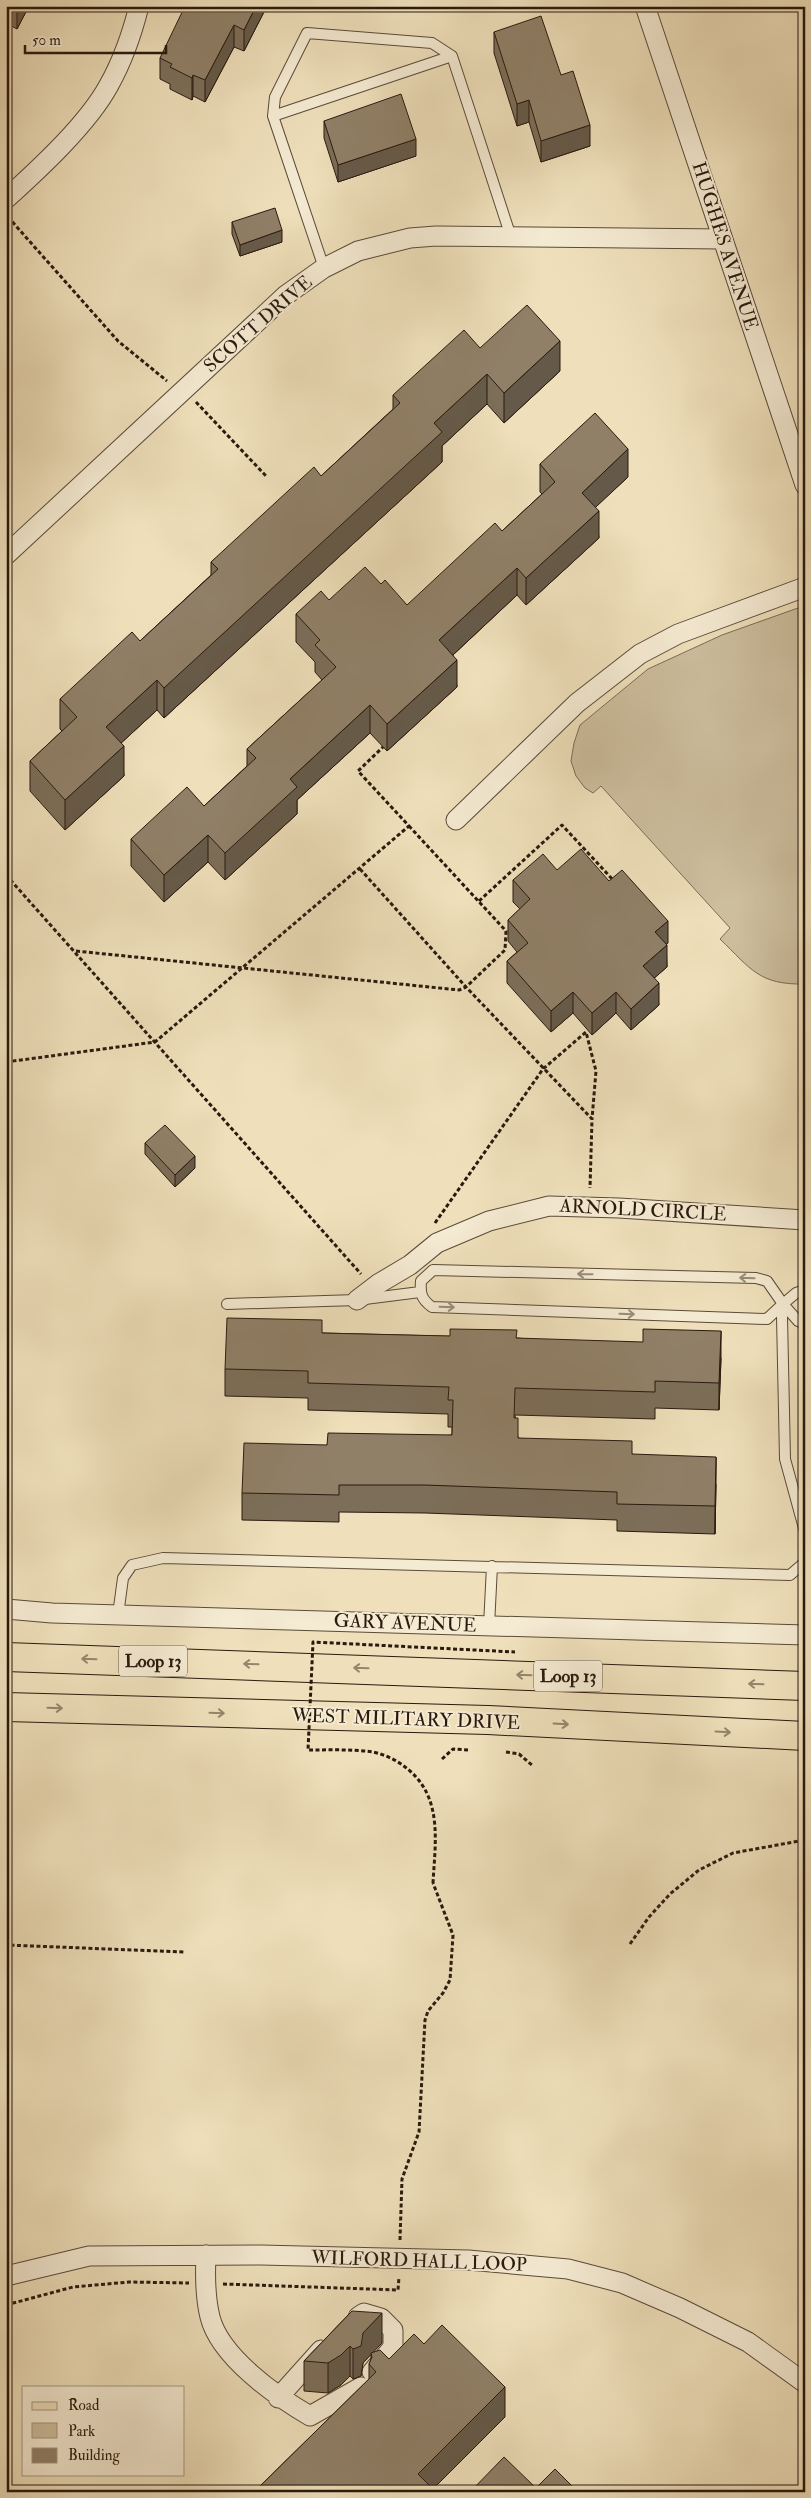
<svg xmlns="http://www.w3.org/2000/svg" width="811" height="2498" font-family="'IM FELL Double Pica',serif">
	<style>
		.green { fill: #cdbe9e; stroke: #7b6c56 }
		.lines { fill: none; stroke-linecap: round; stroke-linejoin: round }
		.lane-casing { stroke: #5a4b39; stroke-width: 12 }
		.street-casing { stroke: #5a4b39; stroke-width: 21 }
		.primary-casing { stroke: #29190e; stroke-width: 30 }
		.path { stroke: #29190e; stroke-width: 3; stroke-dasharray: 4 2.5; stroke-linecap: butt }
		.lane { stroke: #f5ebd3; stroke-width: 10 }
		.street { stroke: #f5ebd3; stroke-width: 19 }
		.primary { stroke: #efe0bb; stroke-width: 28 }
		.path-bridge { stroke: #29190e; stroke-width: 3; stroke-dasharray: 4 2.5; stroke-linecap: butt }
		.wall { fill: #7c6e59; stroke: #29190e }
		.shaded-wall { fill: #655a49; stroke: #29190e }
		.building { fill: #908068; stroke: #29190e }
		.oneway { stroke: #998c7a }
		.oneway2 { stroke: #96866d }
		.labels { text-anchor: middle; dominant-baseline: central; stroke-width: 4; stroke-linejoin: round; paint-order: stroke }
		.shield { fill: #f5ebd3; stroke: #665849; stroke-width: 1 }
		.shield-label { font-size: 18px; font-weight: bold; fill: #29190e }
		.street-label { font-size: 19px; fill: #29190e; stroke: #f5ebd3 }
	</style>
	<rect width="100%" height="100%" fill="#efe0bb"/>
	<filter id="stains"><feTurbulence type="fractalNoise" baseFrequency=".004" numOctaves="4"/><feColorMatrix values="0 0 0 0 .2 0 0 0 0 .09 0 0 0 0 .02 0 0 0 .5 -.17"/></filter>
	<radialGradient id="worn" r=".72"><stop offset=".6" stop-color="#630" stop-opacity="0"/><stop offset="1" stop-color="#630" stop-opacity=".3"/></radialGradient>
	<path class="green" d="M798,608H805V984C759,985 751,969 720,939L730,928L601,786L593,793L585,788L576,776L571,761L574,743L580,725L648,669L722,635Z"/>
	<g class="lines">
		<defs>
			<path id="lane" d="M273,116L452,56
				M324,268L273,116L275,97L307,33L432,43L452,56L511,237
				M805,1290L796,1293L783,1304L798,1321L805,1324
				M227,1304L357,1300L420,1292
				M783,1304L767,1319L432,1307C421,1299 420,1293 421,1281L433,1270L756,1278L767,1281L783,1304L782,1316L785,1459L805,1532
				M118,1615L123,1578L132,1565L163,1558L790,1575L805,1562
				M489,1626L492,1566"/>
			<path id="street" d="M645,6L805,485
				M6,199C39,169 88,124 109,85C123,60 132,34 139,6
				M6,555L286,295L324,268L358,251L410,238L436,236L723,239
				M456,820L577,703L640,654L678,634L805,587
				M357,1300L378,1284L410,1265L437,1243L489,1221L549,1206L619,1208L805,1220
				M6,1609L52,1613L805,1635
				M206,2255C205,2276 205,2297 210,2317C220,2357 276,2396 310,2416L361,2387
				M6,2276L89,2256L261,2255L468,2260L568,2269L622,2283L680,2308L748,2342L805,2383
				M358,2317L364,2313L381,2318L393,2330V2347L372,2372
				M278,2398L321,2350"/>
			<path id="primary" d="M6,1657L805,1686
				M6,1707L488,1720L805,1736"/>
		</defs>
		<use href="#lane" class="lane-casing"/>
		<use href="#street" class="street-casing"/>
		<use href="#primary" class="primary-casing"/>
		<path class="path" d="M8,217L118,341L167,381
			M196,402L266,476
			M360,869L466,987L505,950L506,931L409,826
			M6,875L361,1274
			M479,901L562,825L614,881
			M76,951L459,990L466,987L592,1119L590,1188
			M6,1062L155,1042L409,826L358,771L383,747
			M435,1223L543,1069L586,1032L596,1071L592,1119
			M506,1752L519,1754L533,1766
			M442,1759L453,1749L468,1750
			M630,1944L649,1917L670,1894L699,1870L733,1853L805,1840
			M6,1961L7,1945L184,1952
			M400,2240L402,2179L419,2132L425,2020L428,2011L443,1993L450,1980L453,1935L433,1883
			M223,2284L398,2290L399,2277
			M6,2305L73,2287L129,2282L189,2283"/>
		<use href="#lane" class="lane"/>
		<use href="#street" class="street"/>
		<use href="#primary" class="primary"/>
		<path class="path-bridge" d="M433,1883C435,1844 443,1800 410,1771C400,1762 387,1755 373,1752C352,1749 329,1750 308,1750L313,1642L515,1652"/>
	</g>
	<path class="wall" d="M6,6H29L17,29L6,23Z
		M267,6L244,51L234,47L205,102L193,96L192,100L170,89V84L160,79V58Z
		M494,32L561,75L590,146L541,162L529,122L517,126L494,53Z
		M324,121L416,156L338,182L324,138Z
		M232,222L282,242L240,256L232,234Z
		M480,348L560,371L504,423L487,404L442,446V462L164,718L157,710L121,743L124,776L65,830L30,791V761L62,731L60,729V699L140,641L211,575V562L321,476L393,409V395Z
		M540,464L628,477L595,507L599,538L526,605L517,595L453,655L457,687L387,751L370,733L297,800V814L225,880L208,862L164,902L131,866V839L204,806L247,766V749L322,680L315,672V662L296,642V614L329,600L381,584L407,605L502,531L542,494L540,492Z
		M557,870L609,881L668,943L666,944L667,967L654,978L659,1005L631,1030L616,1013L592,1035L573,1013L551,1032L507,983V961L517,952L508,941V920L520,909L513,902V880Z
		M145,1143L195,1168L175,1187L145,1154Z
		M322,1333L517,1338L721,1358L719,1410L655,1408V1419L515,1415L518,1438L632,1454L716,1484L715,1534L617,1531V1520L425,1513L339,1512V1522L242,1520V1493L327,1445L452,1435V1427H448V1414L308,1410V1398L225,1396V1369Z
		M352,2311L382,2343L373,2352L389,2359L424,2344L505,2417L433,2489L254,2492L369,2379V2364L371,2359V2354L363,2363L361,2376L353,2379L350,2376L341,2385L328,2393L304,2391V2361Z"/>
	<path class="shaded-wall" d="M18,6H29L17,29V7Z
		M256,6H267L244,51V30Z
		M234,25V47L205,102V80Z
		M193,75V96L192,100V78Z
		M529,100V122L517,126V104Z
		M590,125V146L541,162V141Z
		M416,139V156L338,182V165Z
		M282,230V242L240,256V245Z
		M560,341V371L504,423V393Z
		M487,374V404L442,446V462L164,718V688L434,423Z
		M628,449V477L582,520V493Z
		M599,511V538L526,605V578Z
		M517,568V595L439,668V640Z
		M457,660V687L387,751V724Z
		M157,680V710L106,757V727Z
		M370,705V733L297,800V814L225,880V853L290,779Z
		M124,746V776L65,830V800Z
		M208,835V862L164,902V875Z
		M668,921V943L655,954V932Z
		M667,945V967L643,988V966Z
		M659,983V1005L631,1030V1009Z
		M573,992V1013L551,1032V1011Z
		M616,992V1013L592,1035V1013Z
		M195,1156V1168L175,1187V1175Z
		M721,1331V1358L719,1410V1383Z
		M716,1457V1484L715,1534V1506Z
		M382,2313V2343L363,2363L361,2376L353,2379V2349L363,2333Z
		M350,2346V2376L341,2385L328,2393V2363Z
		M505,2387V2417L430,2492L418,2474Z"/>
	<path class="building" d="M185,6H256L244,30L234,25L205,80L193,75L192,78L170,67L172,64L160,58Z
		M541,16L561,75L573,71L590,125L541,141L529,100L517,104L494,32Z
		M401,94L416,139L338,165L324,121Z
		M275,208L282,230L240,245L232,222Z
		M527,305L560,341L504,393L487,374L434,423L442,432L164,688L157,680L106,727L124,746L65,800L30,761L77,717L60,699L132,632L140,641L218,569L211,562L314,467L321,476L400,403L393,395L464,330L480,348Z
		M595,413L628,449L582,493L599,511L526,578L517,568L439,640L457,660L387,724L370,705L290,779L297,787L225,853L208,835L164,875L131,839L187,787L204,806L256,758L247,749L336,667L315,645L320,640L296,614L321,591L329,600L365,567L381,584L385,580L407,605L495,523L502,531L555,482L540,464Z
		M581,849L609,881L622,870L668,921L655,932L667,945L643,966L659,983L631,1009L616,992L592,1013L573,992L551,1011L507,961L528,943L508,920L530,899L513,880L543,854L557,870Z
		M165,1125L195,1156L175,1175L145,1143Z
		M227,1318L322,1320V1333L450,1336V1329L517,1330L516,1338L643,1342V1329L721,1331L719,1383L655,1381V1392L515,1388L514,1418H518V1438L632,1441V1454L716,1457L715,1506L617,1504V1492L425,1485H339V1495L242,1493L244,1443L327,1445L328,1433L452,1435L453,1400H448L449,1387L308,1383V1371L225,1369Z
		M352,2311L382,2313L363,2333L361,2346L353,2349L350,2346L341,2355L328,2363L304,2361Z
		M442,2325L505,2387L418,2474L436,2492H254L376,2372L369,2364L372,2357L371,2353L380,2350L389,2359L414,2334L424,2344Z
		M504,2457L536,2488L555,2469L578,2492H470Z"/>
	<defs><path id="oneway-shaft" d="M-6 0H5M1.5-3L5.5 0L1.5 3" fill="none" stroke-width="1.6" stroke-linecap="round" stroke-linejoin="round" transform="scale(1.25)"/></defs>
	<g class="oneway">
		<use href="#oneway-shaft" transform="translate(585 1274) rotate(-179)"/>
		<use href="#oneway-shaft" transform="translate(747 1278) rotate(-178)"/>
		<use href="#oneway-shaft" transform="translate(447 1307) rotate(2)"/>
		<use href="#oneway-shaft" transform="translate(627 1314) rotate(2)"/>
	</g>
	<g class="oneway2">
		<use href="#oneway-shaft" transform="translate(89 1659) rotate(-178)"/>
		<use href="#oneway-shaft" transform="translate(251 1664) rotate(-178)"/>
		<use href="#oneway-shaft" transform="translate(361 1668) rotate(-178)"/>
		<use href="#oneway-shaft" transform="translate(524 1675) rotate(-178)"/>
		<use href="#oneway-shaft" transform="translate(756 1684) rotate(-178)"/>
		<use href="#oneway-shaft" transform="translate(55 1708) rotate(2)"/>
		<use href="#oneway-shaft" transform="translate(217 1713) rotate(2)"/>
		<use href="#oneway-shaft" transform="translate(561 1724) rotate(3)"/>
		<use href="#oneway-shaft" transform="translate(723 1732) rotate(3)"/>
	</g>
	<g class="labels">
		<g class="shield">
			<rect x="119" y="1645.5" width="68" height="31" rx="4"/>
			<rect x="534" y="1660.5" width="68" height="31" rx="4"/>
		</g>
		<g class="shield-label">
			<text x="153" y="1661">Loop 13</text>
			<text x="568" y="1676">Loop 13</text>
		</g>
		<g class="street-label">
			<text transform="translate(725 246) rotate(72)">HUGHES AVENUE</text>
			<text transform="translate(258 324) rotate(-41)">SCOTT DRIVE</text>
			<text transform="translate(643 1210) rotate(3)">ARNOLD CIRCLE</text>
			<text transform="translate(405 1623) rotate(2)">GARY AVENUE</text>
			<text transform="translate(406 1719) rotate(2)">WEST MILITARY DRIVE</text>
			<text transform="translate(419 2261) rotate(2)">WILFORD HALL LOOP</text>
		</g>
	</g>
	<rect width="811" height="2498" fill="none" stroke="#efe0bb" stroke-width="25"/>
	<rect x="8" y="8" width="796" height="2483" fill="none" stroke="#29190e" stroke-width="2.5"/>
	<rect x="12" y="12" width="786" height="2473" fill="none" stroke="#29190e"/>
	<rect x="22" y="2386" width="162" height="90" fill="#f5ebd3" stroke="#a39784"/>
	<rect x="32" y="2402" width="25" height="8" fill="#efe0bb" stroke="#a39784"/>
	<text x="68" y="2410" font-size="15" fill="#29190e">Road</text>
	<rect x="32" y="2423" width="25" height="15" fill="#cdbe9e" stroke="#a39784"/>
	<text x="68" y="2436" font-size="15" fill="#29190e">Park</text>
	<rect x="32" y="2448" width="25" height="15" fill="#908068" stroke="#a39784"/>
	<text x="68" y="2460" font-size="15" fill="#29190e">Building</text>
	<path d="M25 45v8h141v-8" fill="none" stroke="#29190e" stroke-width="2.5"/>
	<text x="32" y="45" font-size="15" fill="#29190e" stroke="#f5ebd3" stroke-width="4" paint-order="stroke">50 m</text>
	<rect width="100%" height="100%" filter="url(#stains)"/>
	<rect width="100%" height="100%" fill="url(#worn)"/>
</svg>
